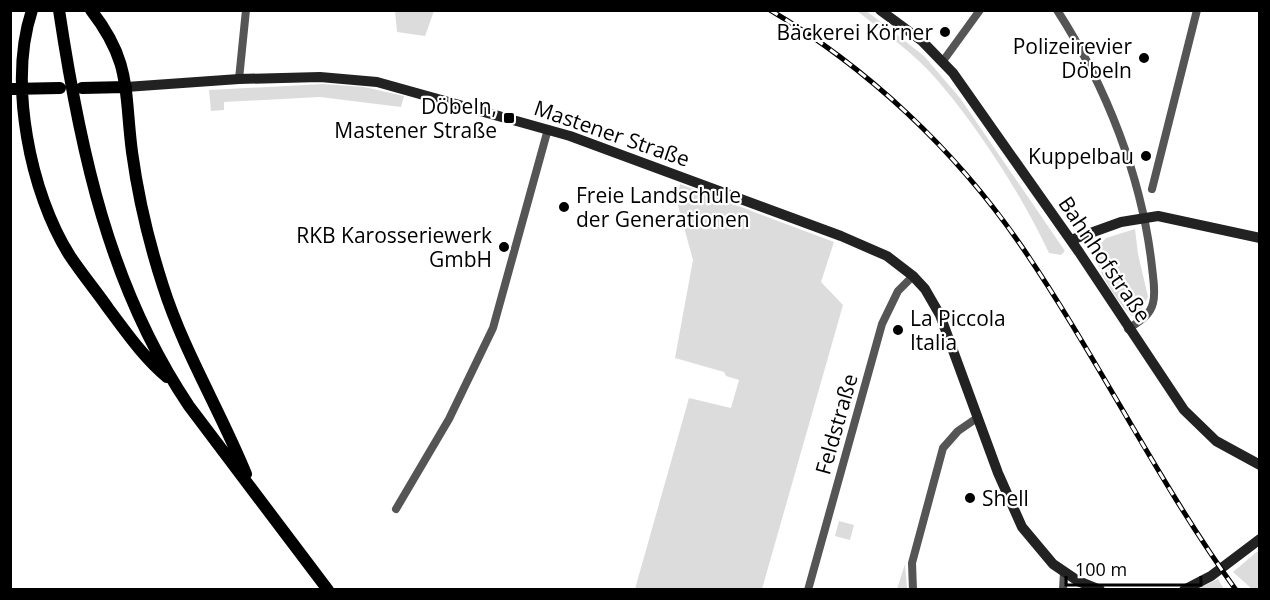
<svg xmlns="http://www.w3.org/2000/svg" width="1270" height="600" font-family="'Open Sans',sans-serif">
	<style>
		.green { fill: #dcdcdc }
		.lines { fill: none; stroke-linecap: round; stroke-linejoin: round }
		.minor { stroke: #555; stroke-width: 8 }
		.secondary { stroke: #222; stroke-width: 10 }
		.primary { stroke: #000; stroke-width: 12 }
		.rail-casing { stroke: #000; stroke-width: 5 }
		.rail { stroke: #fff; stroke-width: 3; stroke-dasharray: 9; stroke-linecap: butt }
		.poi-dot { fill: #000; stroke: #fff; stroke-width: 2 }
		.labels { text-anchor: middle; dominant-baseline: central; stroke-width: 4.5; stroke-linejoin: round; paint-order: stroke }
		.poi-label { font-size: 21px; fill: #000; stroke: #fff; text-anchor: end }
		.street-label { font-size: 21px; fill: #000; stroke: #fff }
	</style>
	<rect width="100%" height="100%" fill="#fff"/>
	<path class="green" d="M395,11H434L425,36L397,32Z
		M857,11H866L873,16L924,56L960,98L1065,251L1061,255L1049,253C1022,195 972,117 928,70C907,48 881,30 857,11Z
		M323,84L364,87L404,96L401,107L320,97L224,102V110L211,111L209,90Z
		M680,184L834,242L821,282L843,305L762,589H635L689,398L731,408L739,380L726,376L724,372L675,358L693,260L677,202Z
		M1135,229L1138,254L1148,297L1139,314L1132,316C1118,304 1096,269 1094,251L1106,238Z
		M839,521L854,525L850,540L835,536Z
		M1259,550V589H1252L1233,572Z
		M905,564L907,589H897Z
		M1218,579L1224,589H1197Z"/>
	<g class="lines">
		<path class="minor" d="M1057,10C1106,86 1142,177 1152,267C1153,278 1156,292 1153,303C1150,316 1138,322 1128,329
			M943,61L980,10
			M239,79L246,10
			M1152,189L1197,10
			M396,509L449,419L493,328L548,129
			M808,590L882,324L898,291L913,276
			M913,590L912,563L943,448L958,431L977,418
			M1063,590L1064,572"/>
		<path class="secondary" d="M880,10L922,41L953,73L1079,252L1184,410L1216,441L1260,465
			M126,87L239,79L320,77L377,82L570,136L841,236L887,256L913,276L925,289L940,315L998,473L1022,527L1053,564L1078,581L1100,590
			M1071,240L1121,222L1158,216L1260,238
			M1184,590L1211,576L1260,539"/>
		<path class="primary" d="M32,10C8,83 30,193 70,256C82,274 96,291 108,308C126,332 144,358 167,377
			M59,10C80,150 109,287 189,406L328,590
			M91,10C132,63 124,90 132,152C138,196 149,243 163,286C184,352 220,410 246,474
			M82,88L126,87
			M10,89L60,88"/>
		<defs>
			<path id="rail" d="M770,10C868,68 955,150 1020,244C1097,356 1156,479 1236,590"/>
		</defs>
		<use href="#rail" class="rail-casing"/>
		<use href="#rail" class="rail"/>
	</g>
	<g class="poi-dot">
		<circle cx="945" cy="32" r="6"/>
		<circle cx="1144" cy="58" r="6"/>
		<rect x="503" y="112" width="12" height="12" rx="3"/>
		<circle cx="1146" cy="156" r="6"/>
		<circle cx="564" cy="207" r="6"/>
		<circle cx="504" cy="247" r="6"/>
		<circle cx="898" cy="330" r="6"/>
		<circle cx="970" cy="498" r="6"/>
	</g>
	<g class="labels">
		<g class="poi-label">
			<text x="933" y="32">Bäckerei Körner</text>
			<text x="1132" y="46">Polizeirevier<tspan x="1132" dy="24">Döbeln</tspan></text>
			<text x="497" y="106">Döbeln,<tspan x="497" dy="24">Mastener Straße</tspan></text>
			<text x="1134" y="156">Kuppelbau</text>
			<text x="576" y="195" text-anchor="start">Freie Landschule<tspan x="576" dy="24">der Generationen</tspan></text>
			<text x="492" y="235">RKB Karosseriewerk<tspan x="492" dy="24">GmbH</tspan></text>
			<text x="910" y="318" text-anchor="start">La Piccola<tspan x="910" dy="24">Italia</tspan></text>
			<text x="982" y="498" text-anchor="start">Shell</text>
		</g>
		<g class="street-label">
			<text transform="translate(612 133) rotate(19)">Mastener Straße</text>
			<text transform="translate(1105 259) rotate(56)">Bahnhofstraße</text>
			<text transform="translate(836 424) rotate(-74)">Feldstraße</text>
		</g>
	</g>
	<rect width="1270" height="600" fill="none" stroke="#000000" stroke-width="24"/>
	<path d="M1066 576v9h135v-9" fill="none" stroke="#000000" stroke-width="3"/>
	<text x="1075" y="576" font-size="18" fill="#000000" stroke="#ffffff" stroke-width="4.5" paint-order="stroke">100 m</text>
</svg>
